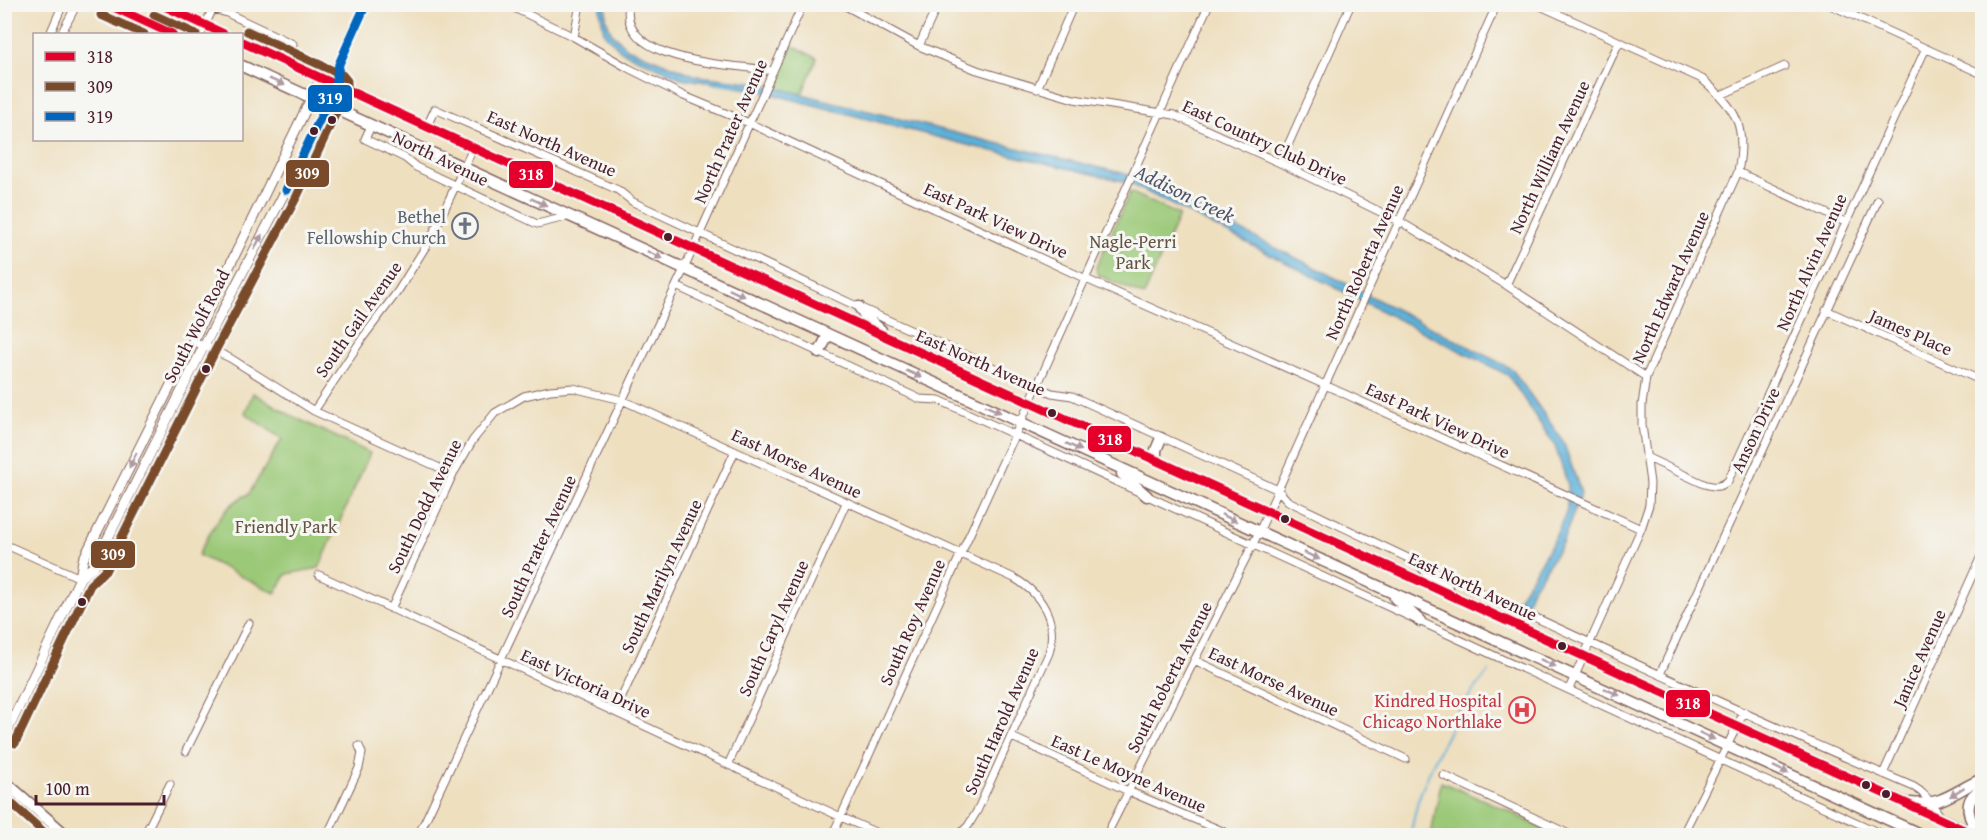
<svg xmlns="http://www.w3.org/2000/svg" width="1987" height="840" font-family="'Gentium Book Plus',serif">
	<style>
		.green { fill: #9bc978; stroke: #727452; stroke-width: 1.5 }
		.water { fill: #5cb0d8; stroke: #536882; stroke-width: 1.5 }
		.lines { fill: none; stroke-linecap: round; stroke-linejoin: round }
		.stream { stroke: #5cb0d8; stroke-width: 2 }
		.minor-casing { stroke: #83625f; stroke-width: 9 }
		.secondary-casing { stroke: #83625f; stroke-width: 11 }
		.primary-casing { stroke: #83625f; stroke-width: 13 }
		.minor { stroke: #fff; stroke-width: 7 }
		.secondary { stroke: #fff; stroke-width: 9 }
		.primary { stroke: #fff; stroke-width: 10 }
		.bus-1-casing { stroke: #f6f6f2; stroke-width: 14 }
		.bus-2-casing { stroke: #f6f6f2; stroke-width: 14 }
		.bus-3-casing { stroke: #f6f6f2; stroke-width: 14 }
		.bus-1 { stroke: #e4002b; stroke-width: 9 }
		.bus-2 { stroke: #7a4b2a; stroke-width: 9 }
		.bus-3 { stroke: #0065bd; stroke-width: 9 }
		.oneway { fill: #ae9aa0 }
		.bus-dot { fill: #4a1f2b; stroke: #f6f6f2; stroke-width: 2 }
		.labels { text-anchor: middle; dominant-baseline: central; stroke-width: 6; stroke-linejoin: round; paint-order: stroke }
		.street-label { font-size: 18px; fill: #4a1f2b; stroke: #f6f6f2 }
		.worship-label { font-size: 18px; fill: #5b616d; stroke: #f6f6f2; text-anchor: end }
		.park-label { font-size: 18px; fill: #625242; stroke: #f6f6f2 }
		.health-label { font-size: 18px; fill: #be3a42; stroke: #f6f6f2; text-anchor: end }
		.water-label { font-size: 20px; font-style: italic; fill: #505268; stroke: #f6f6f2 }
		.line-badge { stroke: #f6f6f2; stroke-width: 2 }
		.badge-label { font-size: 16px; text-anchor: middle; font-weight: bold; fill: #fff }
	</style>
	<rect width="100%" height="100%" fill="#f6f6f2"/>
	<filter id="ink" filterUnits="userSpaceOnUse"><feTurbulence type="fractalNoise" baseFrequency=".0167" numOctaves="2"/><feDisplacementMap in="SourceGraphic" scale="12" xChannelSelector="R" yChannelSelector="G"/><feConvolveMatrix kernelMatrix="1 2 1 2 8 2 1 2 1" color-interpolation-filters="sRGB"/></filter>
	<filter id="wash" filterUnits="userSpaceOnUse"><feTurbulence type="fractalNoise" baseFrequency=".008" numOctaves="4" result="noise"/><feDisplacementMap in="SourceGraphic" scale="24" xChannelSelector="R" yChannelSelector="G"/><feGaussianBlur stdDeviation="1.35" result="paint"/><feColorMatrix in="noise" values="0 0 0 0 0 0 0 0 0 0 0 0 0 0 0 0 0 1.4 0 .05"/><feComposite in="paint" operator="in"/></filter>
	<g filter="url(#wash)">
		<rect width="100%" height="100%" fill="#eedfbf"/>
		<path class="green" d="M791,45L817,58L801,96L775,87L777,76Z
			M1130,192L1179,215L1144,296L1100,276L1097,273L1096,267Z
			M253,393L292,416L370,453L319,568L287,574L275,593L198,555C211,531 223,504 249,494L282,439L245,413Z
			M1441,782L1505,809L1547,831L1545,836L1431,835Z"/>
		<path class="water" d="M601,5H606V19L611,32L627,48L697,76L758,83L971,137L1130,175L1312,266L1512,369L1563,441L1581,493L1562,544L1532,589L1526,603L1518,599L1554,540L1567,510L1568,485L1555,446L1508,375L1127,182L971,146L756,90L681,78L621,51L604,33L600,9Z"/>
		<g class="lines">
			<path class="stream" d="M718,84L733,86
				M1410,836L1418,800L1433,763L1460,708L1489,671"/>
		</g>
	</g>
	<g filter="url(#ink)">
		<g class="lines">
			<defs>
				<path id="minor" d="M196,4L227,13L293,44
					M506,4L574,37L628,68L684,96L749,123L1086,279L1325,385L1641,529
					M629,4C617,65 737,64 773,71
					M842,4L919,46L977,70L1074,99L1174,115L1280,163L1399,221L1506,285L1646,377
					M1536,4L1702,79C1737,109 1747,126 1738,172L1845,222
					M1828,4L1982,74
					M50,34L63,4
					M61,34L77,4
					M201,34L215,4
					M574,37L580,4
					M919,46L938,4
					M1037,89L1074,4
					M1721,95L1785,66
					M371,126L365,139L405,158L416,167L537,224L570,216
					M427,126L435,109L618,190L633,202L850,303L1037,387L1052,393L1072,396L1278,490L1288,501C1495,600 1703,697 1914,787C1927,794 1932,806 1942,818
					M1280,163L1351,4
					M1506,285L1619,42
					M676,286L920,399L939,400L1886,836
					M1826,310L1982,381
					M193,341L230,358L314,411L453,474
					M314,411L364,336L398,291L431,238L473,148
					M1648,458L1704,484C1714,487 1720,488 1728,481L1925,50
					M4,544L80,578
					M319,575L841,817L884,836
					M391,609L453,474L473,440L495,413L524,396L550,390L573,388L622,400L1014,578C1042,594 1058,621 1049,653L977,811L968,826L958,836
					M1194,660L1406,759
					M1660,674L1878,200
					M1569,689L1641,529L1649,505L1650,483L1642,425V405L1646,377L1738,172
					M615,712L735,451
					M1012,737L1128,791L1234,836
					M186,751L249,623
					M728,765L846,503
					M1883,774L1982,554
					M1443,775L1573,836
					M546,835L548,836
					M144,836L170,784
					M327,836L359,768L362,753L359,746
					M418,836L684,269L803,4
					M832,836L1015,435L1209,4
					M1106,836L1259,532L1497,4
					M1682,836L1744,712"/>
				<path id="secondary" d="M80,578L94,566L204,346L286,190L327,105L336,85L339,64L366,4
					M4,738L80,578L83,560L193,341L321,78L339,64"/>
				<path id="primary" d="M106,4L172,34
					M159,4L224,34
					M242,42L1978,836
					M242,66L1924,836
					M859,307L867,318L881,330
					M819,353L828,335
					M1156,460V450L1161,438
					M1122,474L1147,496
					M1421,564L1428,573L1447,588
					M1395,598L1420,621
					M4,781L67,836
					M1911,803C1941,807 1956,790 1982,779
					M1981,835C1969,822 1960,799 1982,790"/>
			</defs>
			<use href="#minor" class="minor-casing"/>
			<use href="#secondary" class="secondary-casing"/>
			<use href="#primary" class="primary-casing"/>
			<use href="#minor" class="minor"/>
			<use href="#secondary" class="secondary"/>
			<use href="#primary" class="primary"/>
			<defs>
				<path id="bus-1" d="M107,4L172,34
					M160,4L224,34
					M242,42L1977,836"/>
				<path id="bus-2" d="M101,15L144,34
					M154,15L196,34
					M15,743L90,585L105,571L215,351L297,196L347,89V81L342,75L247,31
					M4,797L48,836"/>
				<path id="bus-3" d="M286,190L336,85L339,64L366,4"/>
			</defs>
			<use href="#bus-1" class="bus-1-casing"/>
			<use href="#bus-2" class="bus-2-casing"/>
			<use href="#bus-3" class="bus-3-casing"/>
			<use href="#bus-1" class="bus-1"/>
			<use href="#bus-2" class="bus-2"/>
			<use href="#bus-3" class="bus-3"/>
		</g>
		<defs><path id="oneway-solid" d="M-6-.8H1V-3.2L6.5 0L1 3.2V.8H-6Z" transform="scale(1.5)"/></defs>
		<g class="oneway">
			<use href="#oneway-solid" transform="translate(277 82) rotate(24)"/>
			<use href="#oneway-solid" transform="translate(539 202) rotate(24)"/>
			<use href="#oneway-solid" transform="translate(258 242) rotate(-62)"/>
			<use href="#oneway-solid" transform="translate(655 255) rotate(25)"/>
			<use href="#oneway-solid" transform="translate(737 293) rotate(25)"/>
			<use href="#oneway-solid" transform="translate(914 374) rotate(24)"/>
			<use href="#oneway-solid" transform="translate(993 409) rotate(24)"/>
			<use href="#oneway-solid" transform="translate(1074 447) rotate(25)"/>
			<use href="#oneway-solid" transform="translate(133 460) rotate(116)"/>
			<use href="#oneway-solid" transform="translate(1229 518) rotate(25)"/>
			<use href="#oneway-solid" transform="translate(1312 556) rotate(25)"/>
			<use href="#oneway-solid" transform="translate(1548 663) rotate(25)"/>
			<use href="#oneway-solid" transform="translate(1612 692) rotate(25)"/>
			<use href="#oneway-solid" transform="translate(1707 736) rotate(25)"/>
			<use href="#oneway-solid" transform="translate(1781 770) rotate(25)"/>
			<use href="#oneway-solid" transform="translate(1957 792) rotate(147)"/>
		</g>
	</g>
	<defs>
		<symbol id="church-ring" viewBox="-11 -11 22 22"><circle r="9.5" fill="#f6f6f2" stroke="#6b7280" stroke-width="1.5"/><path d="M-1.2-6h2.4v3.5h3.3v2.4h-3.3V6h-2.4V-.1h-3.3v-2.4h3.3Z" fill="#6b7280"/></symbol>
		<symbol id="hospital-ring" viewBox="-11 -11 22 22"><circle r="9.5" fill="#f6f6f2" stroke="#e0444e" stroke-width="1.5"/><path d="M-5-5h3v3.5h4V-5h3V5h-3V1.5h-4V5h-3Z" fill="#e0444e"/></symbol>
	</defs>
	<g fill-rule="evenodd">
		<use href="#church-ring" x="450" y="211" width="30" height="30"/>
		<use href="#hospital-ring" x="1507" y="695" width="30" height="30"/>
	</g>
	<g class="bus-dot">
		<circle cx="332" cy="120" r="5"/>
		<circle cx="314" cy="131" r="5"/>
		<circle cx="668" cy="237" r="5"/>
		<circle cx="206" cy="369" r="5"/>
		<circle cx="1052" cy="413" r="5"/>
		<circle cx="1285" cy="519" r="5"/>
		<circle cx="82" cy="602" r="5"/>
		<circle cx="1562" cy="646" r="5"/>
		<circle cx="1866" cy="785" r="5"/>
		<circle cx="1886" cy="794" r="5"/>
	</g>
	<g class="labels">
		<g class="street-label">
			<text transform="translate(730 131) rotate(-66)">North Prater Avenue</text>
			<text transform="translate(1265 142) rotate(25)">East Country Club Drive</text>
			<text transform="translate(552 143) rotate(24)">East North Avenue</text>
			<text transform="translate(1549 157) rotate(-65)">North William Avenue</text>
			<text transform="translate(441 158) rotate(26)">North Avenue</text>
			<text transform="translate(996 220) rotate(25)">East Park View Drive</text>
			<text transform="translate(1364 262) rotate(-66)">North Roberta Avenue</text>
			<text transform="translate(1811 262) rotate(-66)">North Alvin Avenue</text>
			<text transform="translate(1670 287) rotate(-66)">North Edward Avenue</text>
			<text transform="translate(358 319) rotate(-55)">South Gail Avenue</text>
			<text transform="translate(196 326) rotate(-63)">South Wolf Road</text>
			<text transform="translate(1911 332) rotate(24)">James Place</text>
			<text transform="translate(981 362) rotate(24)">East North Avenue</text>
			<text transform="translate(1438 420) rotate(25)">East Park View Drive</text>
			<text transform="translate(1755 430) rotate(-65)">Anson Drive</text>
			<text transform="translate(797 463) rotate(25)">East Morse Avenue</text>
			<text transform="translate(424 506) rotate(-64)">South Dodd Avenue</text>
			<text transform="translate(538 546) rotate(-65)">South Prater Avenue</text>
			<text transform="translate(661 576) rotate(-65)">South Marilyn Avenue</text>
			<text transform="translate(1473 586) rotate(25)">East North Avenue</text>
			<text transform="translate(912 622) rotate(-66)">South Roy Avenue</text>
			<text transform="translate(773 628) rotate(-66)">South Caryl Avenue</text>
			<text transform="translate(1919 658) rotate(-66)">Janice Avenue</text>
			<text transform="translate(1169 677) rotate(-63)">South Roberta Avenue</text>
			<text transform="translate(1274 681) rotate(25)">East Morse Avenue</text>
			<text transform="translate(586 683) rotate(25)">East Victoria Drive</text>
			<text transform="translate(1001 721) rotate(-66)">South Harold Avenue</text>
			<text transform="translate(1129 773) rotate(24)">East Le Moyne Avenue</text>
		</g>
		<g class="worship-label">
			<text x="446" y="216">Bethel<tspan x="446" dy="21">Fellowship Church</tspan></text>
		</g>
		<g class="park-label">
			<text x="1133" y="241">Nagle-Perri<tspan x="1133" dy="21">Park</tspan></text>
			<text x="286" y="526">Friendly Park</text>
		</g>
		<g class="health-label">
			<text x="1502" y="700">Kindred Hospital<tspan x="1502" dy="21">Chicago Northlake</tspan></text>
		</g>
		<g class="water-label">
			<text transform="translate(1185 193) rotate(26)">Addison Creek</text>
		</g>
	</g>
	<g class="line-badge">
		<rect x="307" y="84" width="46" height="29" rx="6" fill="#0065bd"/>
		<rect x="285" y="159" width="45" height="29" rx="6" fill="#7a4b2a"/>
		<rect x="508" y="160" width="46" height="29" rx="6" fill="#e4002b"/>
		<rect x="1087" y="425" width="45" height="28" rx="6" fill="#e4002b"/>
		<rect x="90" y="540" width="46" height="29" rx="6" fill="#7a4b2a"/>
		<rect x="1665" y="689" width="46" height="29" rx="6" fill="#e4002b"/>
	</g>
	<g class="badge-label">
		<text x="330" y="104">319</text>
		<text x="307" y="179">309</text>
		<text x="531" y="180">318</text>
		<text x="1110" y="445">318</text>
		<text x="113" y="560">309</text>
		<text x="1688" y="709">318</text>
	</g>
	<rect width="1987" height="840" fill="none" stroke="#f6f6f2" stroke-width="24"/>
	<rect x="33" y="33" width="210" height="108" fill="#f6f6f2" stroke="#b1a0a2" stroke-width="1.5"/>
	<rect x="45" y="52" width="30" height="9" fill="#e4002b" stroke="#b1a0a2" stroke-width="1.5"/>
	<text x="87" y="63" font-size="18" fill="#4a1f2b">318</text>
	<rect x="45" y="82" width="30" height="9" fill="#7a4b2a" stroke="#b1a0a2" stroke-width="1.5"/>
	<text x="87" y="93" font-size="18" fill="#4a1f2b">309</text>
	<rect x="45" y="112" width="30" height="9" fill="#0065bd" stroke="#b1a0a2" stroke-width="1.5"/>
	<text x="87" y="123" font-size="18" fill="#4a1f2b">319</text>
	<path d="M36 795v9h128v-9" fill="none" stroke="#4a1f2b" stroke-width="3"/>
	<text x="45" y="795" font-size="18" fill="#4a1f2b" stroke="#f6f6f2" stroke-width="4.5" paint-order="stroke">100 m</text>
</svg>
